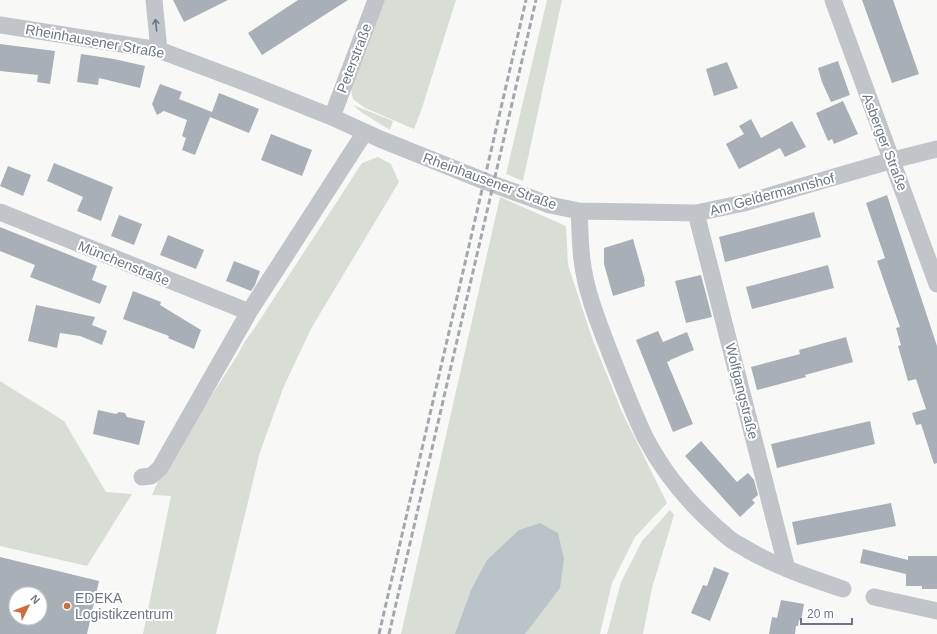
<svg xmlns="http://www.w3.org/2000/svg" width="937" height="634" font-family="Helvetica,sans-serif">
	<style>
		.green { fill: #d8ddd6 }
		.water { fill: #bac3c8 }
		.building { fill: #a9afb6; fill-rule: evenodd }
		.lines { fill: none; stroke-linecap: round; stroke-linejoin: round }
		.minor { stroke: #c1c4c8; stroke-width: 17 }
		.rail { stroke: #a3a8ae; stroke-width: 3; stroke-dasharray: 6 3; stroke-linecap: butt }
		.oneway { stroke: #6b7785 }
		.poi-dot { fill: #d36b3c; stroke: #fff; stroke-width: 1.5 }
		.labels { text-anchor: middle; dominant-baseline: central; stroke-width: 4; stroke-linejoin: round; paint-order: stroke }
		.street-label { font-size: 14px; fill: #6b7785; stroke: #fff }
		.poi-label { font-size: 14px; fill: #6b7785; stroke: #fff; text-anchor: start }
	</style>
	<rect width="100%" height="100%" fill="#f8f9f7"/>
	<path class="green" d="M383,0H456L422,108L414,129L365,108L353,99L351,90Z
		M547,0H562L523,181L506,174Z
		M353,105L393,121L390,130L361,112Z
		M378,157L391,164L399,182L312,327L284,386L260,452L216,634H143L171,496L152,495L162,472L237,356L245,341L254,329L362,163Z
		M500,197L566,226L568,265L592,338L622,412L667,503L635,537L612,583L600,634H401Z
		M0,381L64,421L106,492L132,494L87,566L0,546Z
		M670,510L674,515L652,588L643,634H607L621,582L642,541Z"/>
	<path class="water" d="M540,523L558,533L564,559L560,588L525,634H455L471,590L487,560L519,530Z"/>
	<path class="building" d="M173,0H228L184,22Z
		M298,0H348L262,55L248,33Z
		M862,0H893L919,74L892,83Z
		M0,44L55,51L50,84L37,82L38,75L0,71Z
		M81,54L114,59L145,66L140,88L99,78L98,85L77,82Z
		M838,61L850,95L831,102L822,82L818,68Z
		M727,62L738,88L714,96L706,69Z
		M160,84L182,92L179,99L212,112L219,93L259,109L249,133L210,117L195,155L182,150L186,138L182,136L187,120L164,111L157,115L152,104Z
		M843,101L858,134L834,144L832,139L828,141L816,113Z
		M751,119L761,138L792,121L806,147L785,157L780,148L739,169L726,144L744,134L739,126Z
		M271,134L312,150L302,176L261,160Z
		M54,163L113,187L101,221L77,211L83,197L47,181Z
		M8,166L31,175L23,196L0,186Z
		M887,195L937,346V463L934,464L921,424L916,425L912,413L926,409L916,379L908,381L898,346L901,345L896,328L900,327L877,261L885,258L866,203Z
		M814,212L821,237L725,262L719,237Z
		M119,215L142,224L134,245L111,236Z
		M0,227L97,266L92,280L107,286L100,304L30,277L35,265L0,251Z
		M168,235L204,250L196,269L160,255Z
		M633,239L645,281L644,282L645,286L613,296L604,264V248Z
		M234,261L260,271L255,285L251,291L226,281Z
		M828,265L834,288L752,309L746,287Z
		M701,275L712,317L686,323L675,281Z
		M133,291L161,302L160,305L201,330L194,349L168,338L169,336L123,319Z
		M36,305L95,317L92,325L107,331L102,345L80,336L60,333L57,348L28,341Z
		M658,331L663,342L687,332L694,350L670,360V361L667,362L693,424L673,432L636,340Z
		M846,337L853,362L805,375L806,377L757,390L751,367L800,354L799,350Z
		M98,410L116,414L119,412L125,413L127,417L145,421L139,445L93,434Z
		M870,421L875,444L777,468L771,444Z
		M701,441L737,482L748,473L754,480L758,495L752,500L755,503L740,517L685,456Z
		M891,503L896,526L797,545L792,522Z
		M863,549L908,560V556H937V589H922V586H906V574L860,563Z
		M0,557L99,581L87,634H0ZM16,594H40V618H16Z
		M714,567L729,573L710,621L691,613L703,585L707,586Z
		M781,600L804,604L801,621L799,620L798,626H796L795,634H769L772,617L777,618Z"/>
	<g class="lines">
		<path class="minor" d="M154,0L159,50
			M833,0L937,284
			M0,25L159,50L252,85L332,117L380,139L487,182L550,205L579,211L696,213L744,203L893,160L937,149
			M332,117L376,0
			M579,211C580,227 580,244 582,260C586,294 600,326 612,358C623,385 633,413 646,439C666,477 697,512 730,539C735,543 742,546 748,550C778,567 810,578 843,589
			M0,212L249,312
			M696,213L787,569
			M142,477L151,476L160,468L249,312L365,132
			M874,597L937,611"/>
		<path class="rail" d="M379,634L526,0
			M389,634L536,0"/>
	</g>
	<defs><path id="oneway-shaft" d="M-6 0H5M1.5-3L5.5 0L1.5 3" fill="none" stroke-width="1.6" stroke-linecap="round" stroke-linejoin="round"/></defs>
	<use class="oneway" href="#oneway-shaft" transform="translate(156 25) rotate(-96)"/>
	<circle class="poi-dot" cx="67" cy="606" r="4"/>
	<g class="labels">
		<g class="street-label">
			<text transform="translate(95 41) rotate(10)">Rheinhausener Straße</text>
			<text transform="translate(354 58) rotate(-69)">Peterstraße</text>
			<text transform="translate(885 142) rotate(69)">Asberger Straße</text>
			<text transform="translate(490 181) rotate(20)">Rheinhausener Straße</text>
			<text transform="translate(772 194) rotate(-15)">Am Geldermannshof</text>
			<text transform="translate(124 263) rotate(22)">Münchenstraße</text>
			<text transform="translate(742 391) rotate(76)">Wolfgangstraße</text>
		</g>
		<g class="poi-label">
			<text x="75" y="598">EDEKA<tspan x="75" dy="16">Logistikzentrum</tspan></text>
		</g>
	</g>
	<g transform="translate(28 606) rotate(47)"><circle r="19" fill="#ffffff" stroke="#c4c9ce"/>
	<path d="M0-3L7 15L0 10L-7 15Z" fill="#d36b3c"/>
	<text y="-6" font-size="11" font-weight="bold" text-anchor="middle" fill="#6b7785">N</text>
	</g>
	<path d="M801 618v6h51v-6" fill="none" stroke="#6b7785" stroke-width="2"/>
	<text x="807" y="618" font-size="12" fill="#6b7785" stroke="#ffffff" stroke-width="3" paint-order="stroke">20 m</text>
</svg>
